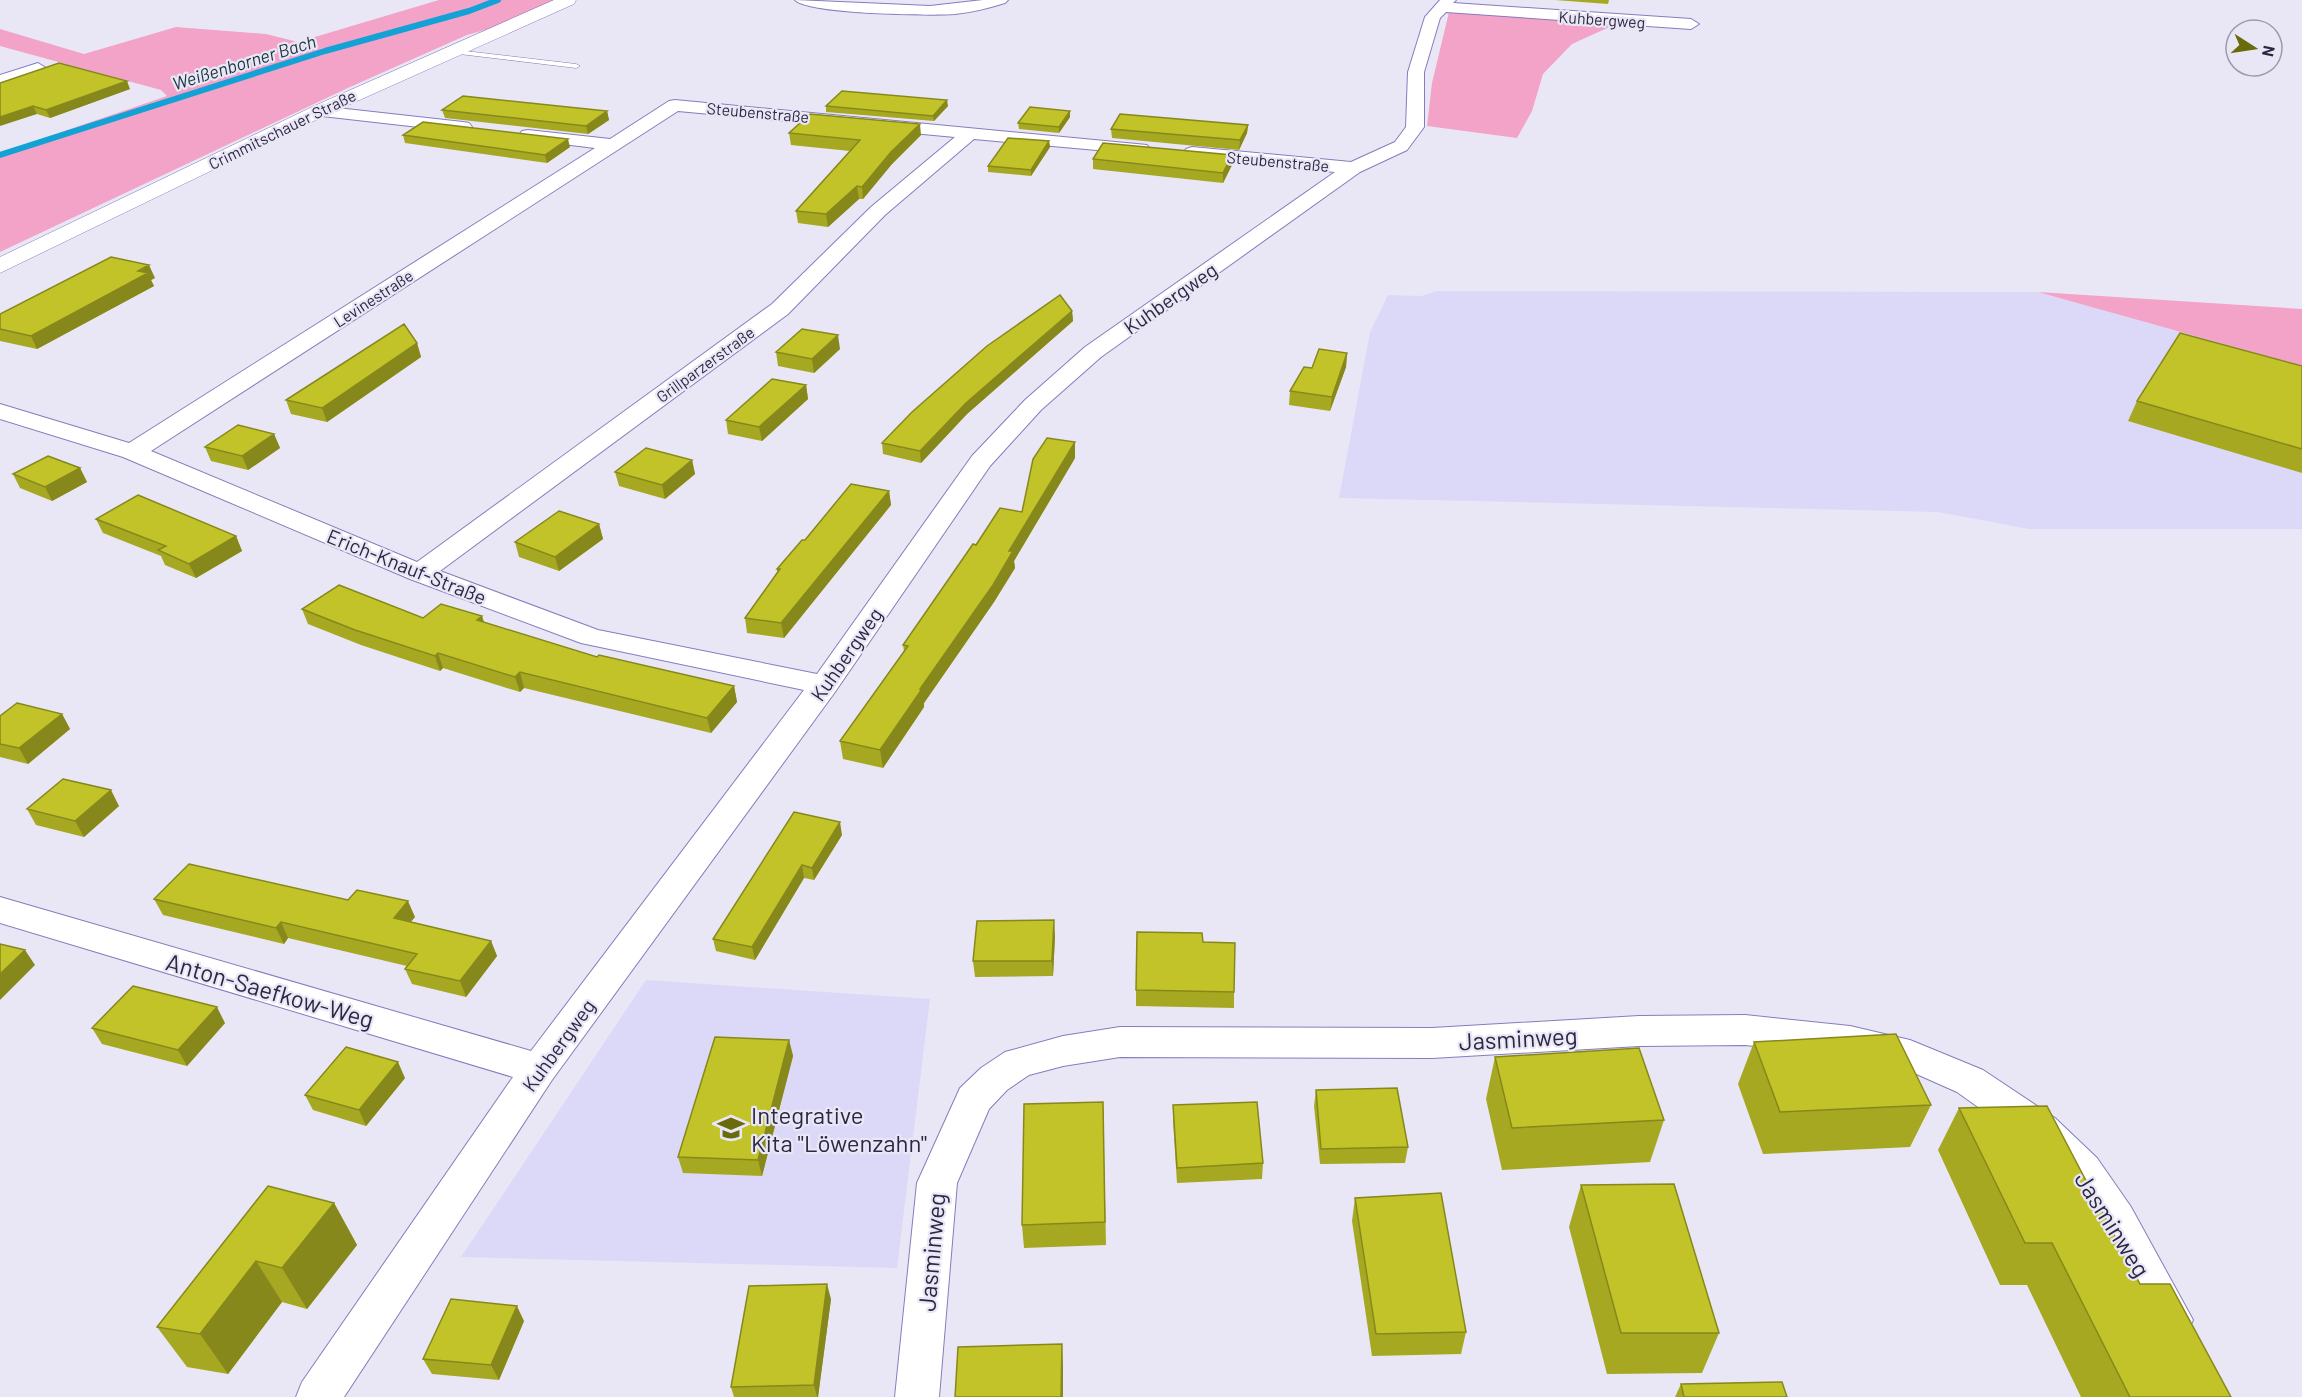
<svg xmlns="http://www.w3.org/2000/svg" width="2302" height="1397" font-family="Barlow,sans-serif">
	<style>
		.built { fill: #dcd9f8 }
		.green { fill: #f3a2c8 }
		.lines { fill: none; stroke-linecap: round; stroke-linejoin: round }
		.stream { stroke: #12a2d5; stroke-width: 6 }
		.service-casing { stroke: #867cbd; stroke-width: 1 }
		.minor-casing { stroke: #867cbd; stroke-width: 2 }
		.secondary-casing { stroke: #867cbd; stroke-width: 1 }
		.service { fill: #fff; fill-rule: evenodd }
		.minor { fill: #fff; fill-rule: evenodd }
		.secondary { fill: #fff; fill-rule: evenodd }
		.wall { fill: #a6a822 }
		.shaded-wall { fill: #87881c }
		.building { fill: #c1c328; stroke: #87881c; stroke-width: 1.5 }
		.labels { text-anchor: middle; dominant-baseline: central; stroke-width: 4.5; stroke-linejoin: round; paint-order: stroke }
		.far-street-label { font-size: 16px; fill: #2c2742; stroke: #e9e7f6 }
		.far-water-label { font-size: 18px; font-style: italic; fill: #19333f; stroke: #e9e7f6 }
		.street-label { font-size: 20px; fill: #2c2742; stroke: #e9e7f6 }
		.near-street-label { font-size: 24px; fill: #2c2742; stroke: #e9e7f6 }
		.near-poi-label { font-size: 24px; fill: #2c2742; stroke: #e9e7f6; text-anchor: start }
	</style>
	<rect width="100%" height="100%" fill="#e9e7f6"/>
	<path class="built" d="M1437,291L2038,292L2302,366V529H2029L1938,512L1339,498L1370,332L1388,295L1421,296Z
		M646,980L930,999L897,1268L461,1257Z"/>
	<path class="green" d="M439,0H567L499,26L467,35L350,87L0,252V153L167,96L161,90L0,46V29L84,54L176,27L266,34L298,42Z
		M1449,12L1616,24L1572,44L1543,74L1532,111L1517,138L1427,126L1432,83Z
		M2038,292L2302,309V366Z"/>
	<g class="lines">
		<path class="stream" d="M0,155L325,51L469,11L498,0"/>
		<defs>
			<path id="service" d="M448,49L576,64L580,66L576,68L451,53L447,51Z"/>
			<path id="minor" d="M795,0L930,6L983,0H1008L1005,3C989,8 973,12 955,14C932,16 808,14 795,0Z
				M1440,0H1456L1453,3L1691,19L1699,24L1691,29L1446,12L1440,18L1424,72V127L1407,150L1360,172L1101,357L1041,410L990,466L835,692L552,1080L344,1397H296L302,1382L513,1077L0,923V897L531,1051L804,690L581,643L410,579L123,457L0,419V404L129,443L595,148L522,139L519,135L522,131L528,130L610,139L669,101L675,100L1147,145L1150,149L1147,153L1141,154L974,139L885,215L788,314L440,571L598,630L817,674L972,456L1025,400L1085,347L1335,172L1192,159L1186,157L1183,153L1186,149L1192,147L1351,162L1395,142L1406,127L1408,72L1425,17ZM678,111L955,137L871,207L772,304L417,562L151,451Z
				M38,63L46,68L44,72L0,85V75Z
				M319,106L463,122L469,123L472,127L469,131L463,132L313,115L310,111L313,107Z
				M1745,1015L1850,1026L1910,1040L1983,1070L2055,1118L2097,1158L2131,1207L2193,1320L2186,1334L2171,1340L2156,1334L2101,1233L2069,1182L2027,1142L1957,1092L1903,1068L1850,1056L1745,1045L1639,1046L1432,1058L1120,1057L1063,1066L1029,1075L1007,1090L989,1109L957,1183L939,1397H895L917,1183L960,1088L981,1068L1005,1052L1063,1036L1120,1027L1432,1028L1639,1016Z"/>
			<path id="secondary" d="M554,0H576L574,4L326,115L0,273V257L312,107Z"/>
		</defs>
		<use href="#service" class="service-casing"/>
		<use href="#minor" class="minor-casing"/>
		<use href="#secondary" class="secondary-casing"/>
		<use href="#service" class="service"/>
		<use href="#minor" class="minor"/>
		<use href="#secondary" class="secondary"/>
	</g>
	<path class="wall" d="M1555,0H1609L1608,4Z
		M0,83L130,89L50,118L37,114Z
		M826,106H948L934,121L826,112Z
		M442,110L607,111L609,120L588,134L445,118Z
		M1070,111V117L1059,133L1019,129L1018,123Z
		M1248,125L1247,133L1239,150L1112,138L1111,129Z
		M789,133L921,135L892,164L863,199H859L828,227L798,223L796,211L850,151L791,145Z
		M403,135L570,147L547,163L405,143Z
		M1049,141L1050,147L1031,176L988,172V166Z
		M1093,159L1232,165L1223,183L1093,169Z
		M155,278L151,280L154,286L37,349L0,341V314Z
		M1072,311L1073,321L967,414L921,463L883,454L882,443Z
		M417,343L421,357L327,422L291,414L286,400Z
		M840,349L814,373L778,366L776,352Z
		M1347,353L1346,367L1330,411L1289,405L1290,391L1312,368Z
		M2302,366V473L2128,421L2137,401Z
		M806,385L808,399L762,441L728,434L726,420Z
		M274,434L280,448L248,470L211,461L205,447Z
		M1075,458L1014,561L1015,568L994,602L924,703V707L883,768L843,759L840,741L904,651L903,645L976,545L1022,512Z
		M692,460L695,474L665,499L619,486L615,472Z
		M80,468L87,482L52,501L20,488L13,474Z
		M889,491L891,505L784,638L747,633L745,618L777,572V569L805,540Z
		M96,519L236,536L242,551L196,578L165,565L161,556L103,533Z
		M599,524L603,539L559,571L519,557L515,542Z
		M302,609L484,623L597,657L734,686L737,702L711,733L524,688L520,692L443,668L440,671L361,645L308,624Z
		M62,714L70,729L28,764L0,757V716Z
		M119,806L84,837L36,825L27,809Z
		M794,812L842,835L814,880L804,878L755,960L716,951L713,939Z
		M154,899L348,900L415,917L410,922L491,941L497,956L466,997L412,984L405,969L407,966L288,938L284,944L163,915Z
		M1055,936L1053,976L975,977L973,961Z
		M1203,942L1234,992V1008L1136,1006V990Z
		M225,1023L187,1066L102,1044L92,1028Z
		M789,1040L793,1056L762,1176L683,1173L678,1157Z
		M1754,1042L1931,1105L1910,1147L1763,1154L1738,1084Z
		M1495,1057L1664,1120L1650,1162L1502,1170L1486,1099Z
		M405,1078L366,1126L313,1110L305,1095Z
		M1316,1090L1408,1147L1405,1163L1320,1164L1314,1106Z
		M1103,1102L1106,1245L1024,1248L1022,1225Z
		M1173,1105L1263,1163L1262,1179L1177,1183L1173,1121Z
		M1959,1108L2140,1284L2231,1397H2081L2027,1285H2000L1938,1150Z
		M1581,1185L1719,1333L1702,1373L1607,1374L1569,1227Z
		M1355,1198L1466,1332L1461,1354L1372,1356L1352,1221Z
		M334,1203L357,1245L307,1309L282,1302L228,1374L187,1367L157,1327Z
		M831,1299L818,1397H734L731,1387Z
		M524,1321L499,1380L432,1374L423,1359Z
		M1681,1384L1787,1397H1675Z"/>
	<path class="shaded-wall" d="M127,81L130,89L50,118L46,110Z
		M947,100L948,106L934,121L933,116Z
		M33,106L37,114L0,126V117Z
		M607,111L609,120L588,134L586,126Z
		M1070,111V117L1059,133V127Z
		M920,124L921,135L892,164L863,199L862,187L891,152Z
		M1248,125L1247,133L1239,150L1240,140Z
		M568,139L570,147L547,163L545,155Z
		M1049,141L1050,147L1031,176V170Z
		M1232,155V165L1223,183V173Z
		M857,186L859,199L828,227L826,214Z
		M149,265L155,278L151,280L154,286L37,349L31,336Z
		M1072,311L1073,321L967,414L921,463L920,451L966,403Z
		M838,335L840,349L814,373L812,359Z
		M417,343L421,357L327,422L322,408Z
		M1347,353L1346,367L1330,411L1332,397Z
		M806,385L808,399L762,441L759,427Z
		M274,434L280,448L248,470L242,456Z
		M1075,442V458L1014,561L1015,568L994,602L924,703V707L883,768L880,750L1009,551Z
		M692,460L695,474L665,499L662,485Z
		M80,468L87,482L52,501L45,487Z
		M889,491L891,505L784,638L781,623Z
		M599,524L603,539L559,571L555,557Z
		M236,536L242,551L196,578L189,564Z
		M482,616L487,631L477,620Z
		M438,653L443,668L440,671L435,656Z
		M520,672L524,688L520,692L515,677Z
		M734,686L737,702L711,733L707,718Z
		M62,714L70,729L28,764L19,748Z
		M111,790L119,806L84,837L75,821Z
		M840,822L842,835L814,880L812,868Z
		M802,865L804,878L755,960L752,947Z
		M408,901L415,917L400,934L394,918Z
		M1054,920L1055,936L1053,976L1052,961Z
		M281,922L288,938L284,944L276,928Z
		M491,941L497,956L466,997L460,981Z
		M25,950L35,965L0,1000V974Z
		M217,1007L225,1023L187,1066L178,1050Z
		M789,1040L793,1056L762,1176L758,1160Z
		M398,1062L405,1078L366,1126L359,1110Z
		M334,1203L357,1245L307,1309L282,1268Z
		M256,1261L282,1302L228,1374L200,1334Z
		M827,1284L831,1299L818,1397H817L814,1385Z
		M517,1306L524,1321L499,1380L491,1365Z
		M1062,1344L1063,1366V1397H1061Z"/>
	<path class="building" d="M59,63L127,81L46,110L33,106L0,117V83Z
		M842,91L947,100L933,116L826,106Z
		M463,96L607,111L586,126L442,110Z
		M1030,107L1070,111L1059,127L1018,123Z
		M810,114L920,124L891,152L862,187L857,186L826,214L796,211L860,140L789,133Z
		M1120,114L1248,125L1240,140L1111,129Z
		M423,122L568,139L545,155L403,135Z
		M1008,138L1049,141L1031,170L988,166Z
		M1103,143L1232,155L1223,173L1093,159Z
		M111,257L149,265L138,271L148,273L31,336L0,329V314Z
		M1060,295L1072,311L966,403L920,451L882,443L912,412L987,346Z
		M404,324L417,343L322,408L286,400Z
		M802,329L838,335L812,359L776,352Z
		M2180,333L2302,366V449L2137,401Z
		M1319,349L1347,353L1332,397L1290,391L1304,367L1312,368Z
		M772,379L806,385L759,427L726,420Z
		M238,425L274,434L242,456L205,447Z
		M1047,438L1075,442L1009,551H1013L993,585L920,689H922L880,750L840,741L908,646L903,645L973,544L976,545L1000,508L1022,512L1033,459Z
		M646,448L692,460L662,485L615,472Z
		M48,456L80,468L45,487L13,474Z
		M851,484L889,491L781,623L745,618L780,569H777L802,540H805Z
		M138,495L236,536L189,564L158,550L166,546L96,519Z
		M559,511L599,524L555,557L515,542Z
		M339,585L423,618L441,604L482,616L477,620L597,657L599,655L734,686L707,718L520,672L515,677L438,653L435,656L355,630L302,609Z
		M17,703L62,714L19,748L0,744V716Z
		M63,779L111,790L75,821L27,809Z
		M794,812L840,822L812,868L802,865L752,947L713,939Z
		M189,864L348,900L357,890L408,901L394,918L491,941L460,981L405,969L417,954L281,922L276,928L154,899Z
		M1054,920L1052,961H973L977,921Z
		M1137,932L1202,933L1203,942L1235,943L1234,992L1136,990Z
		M0,944L25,950L0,974Z
		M133,986L217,1007L178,1050L92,1028Z
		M1896,1034L1931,1105L1780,1112L1754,1042Z
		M715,1037L789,1040L758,1160L678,1157Z
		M346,1047L398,1062L359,1110L305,1095Z
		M1639,1048L1664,1120L1512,1128L1495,1057Z
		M1397,1088L1408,1147L1321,1149L1316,1090Z
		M1103,1102L1105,1222L1022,1225L1024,1104Z
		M1257,1102L1263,1163L1177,1168L1173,1105Z
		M2047,1106L2140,1284H2170L2231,1397H2130L2052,1243H2025L1959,1108Z
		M1674,1184L1719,1333H1621L1581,1185Z
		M268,1186L334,1203L282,1268L256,1261L200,1334L157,1327Z
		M1441,1193L1466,1332L1376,1334L1355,1198Z
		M827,1284L814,1385L731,1387L749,1286Z
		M451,1299L517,1306L491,1365L423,1359Z
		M1062,1344L1061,1397H955L958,1347Z
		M1782,1382L1787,1397H1684L1681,1384Z"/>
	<defs>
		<symbol id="school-bare" viewBox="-9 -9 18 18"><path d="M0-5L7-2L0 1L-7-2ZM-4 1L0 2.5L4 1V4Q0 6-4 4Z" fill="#6a6b0b" stroke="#e9e7f6" stroke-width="2.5" paint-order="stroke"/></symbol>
	</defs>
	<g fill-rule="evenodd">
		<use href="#school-bare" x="712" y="1109" width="38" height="38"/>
	</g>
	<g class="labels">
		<g class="far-street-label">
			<text transform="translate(1602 19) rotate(4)">Kuhbergweg</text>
			<text transform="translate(758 112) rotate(5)">Steubenstraße</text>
			<text transform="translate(282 129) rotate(-26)">Crimmitschauer Straße</text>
			<text transform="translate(1278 161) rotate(5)">Steubenstraße</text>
			<text transform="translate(373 298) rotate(-33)">Levinestraße</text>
			<text transform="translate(705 364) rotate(-36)">Grillparzerstraße</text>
		</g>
		<g class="far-water-label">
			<text transform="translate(244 62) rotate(-17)">Weißenborner Bach</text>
		</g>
		<g class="street-label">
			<text transform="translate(1170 298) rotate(-35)">Kuhbergweg</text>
			<text transform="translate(407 566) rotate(22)">Erich-Knauf-Straße</text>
			<text transform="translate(846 654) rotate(-55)">Kuhbergweg</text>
			<text transform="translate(558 1045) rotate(-54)">Kuhbergweg</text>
		</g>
		<g class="near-street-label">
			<text transform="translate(270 990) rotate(16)">Anton-Saefkow-Weg</text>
			<text transform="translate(1518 1038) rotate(-3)">Jasminweg</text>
			<text transform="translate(2113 1224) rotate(58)">Jasminweg</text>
			<text transform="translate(931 1252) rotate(-85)">Jasminweg</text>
		</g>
		<g class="near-poi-label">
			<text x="751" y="1114">Integrative<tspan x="751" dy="28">Kita "Löwenzahn"</tspan></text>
		</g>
	</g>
	<g transform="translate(2254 48) rotate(102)"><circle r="28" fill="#e9e7f6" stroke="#9d9aae" stroke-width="1.5"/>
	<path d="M0-4.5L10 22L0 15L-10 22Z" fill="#6a6b0b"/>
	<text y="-9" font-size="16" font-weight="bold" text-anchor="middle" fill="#2c2742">N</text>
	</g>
</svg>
